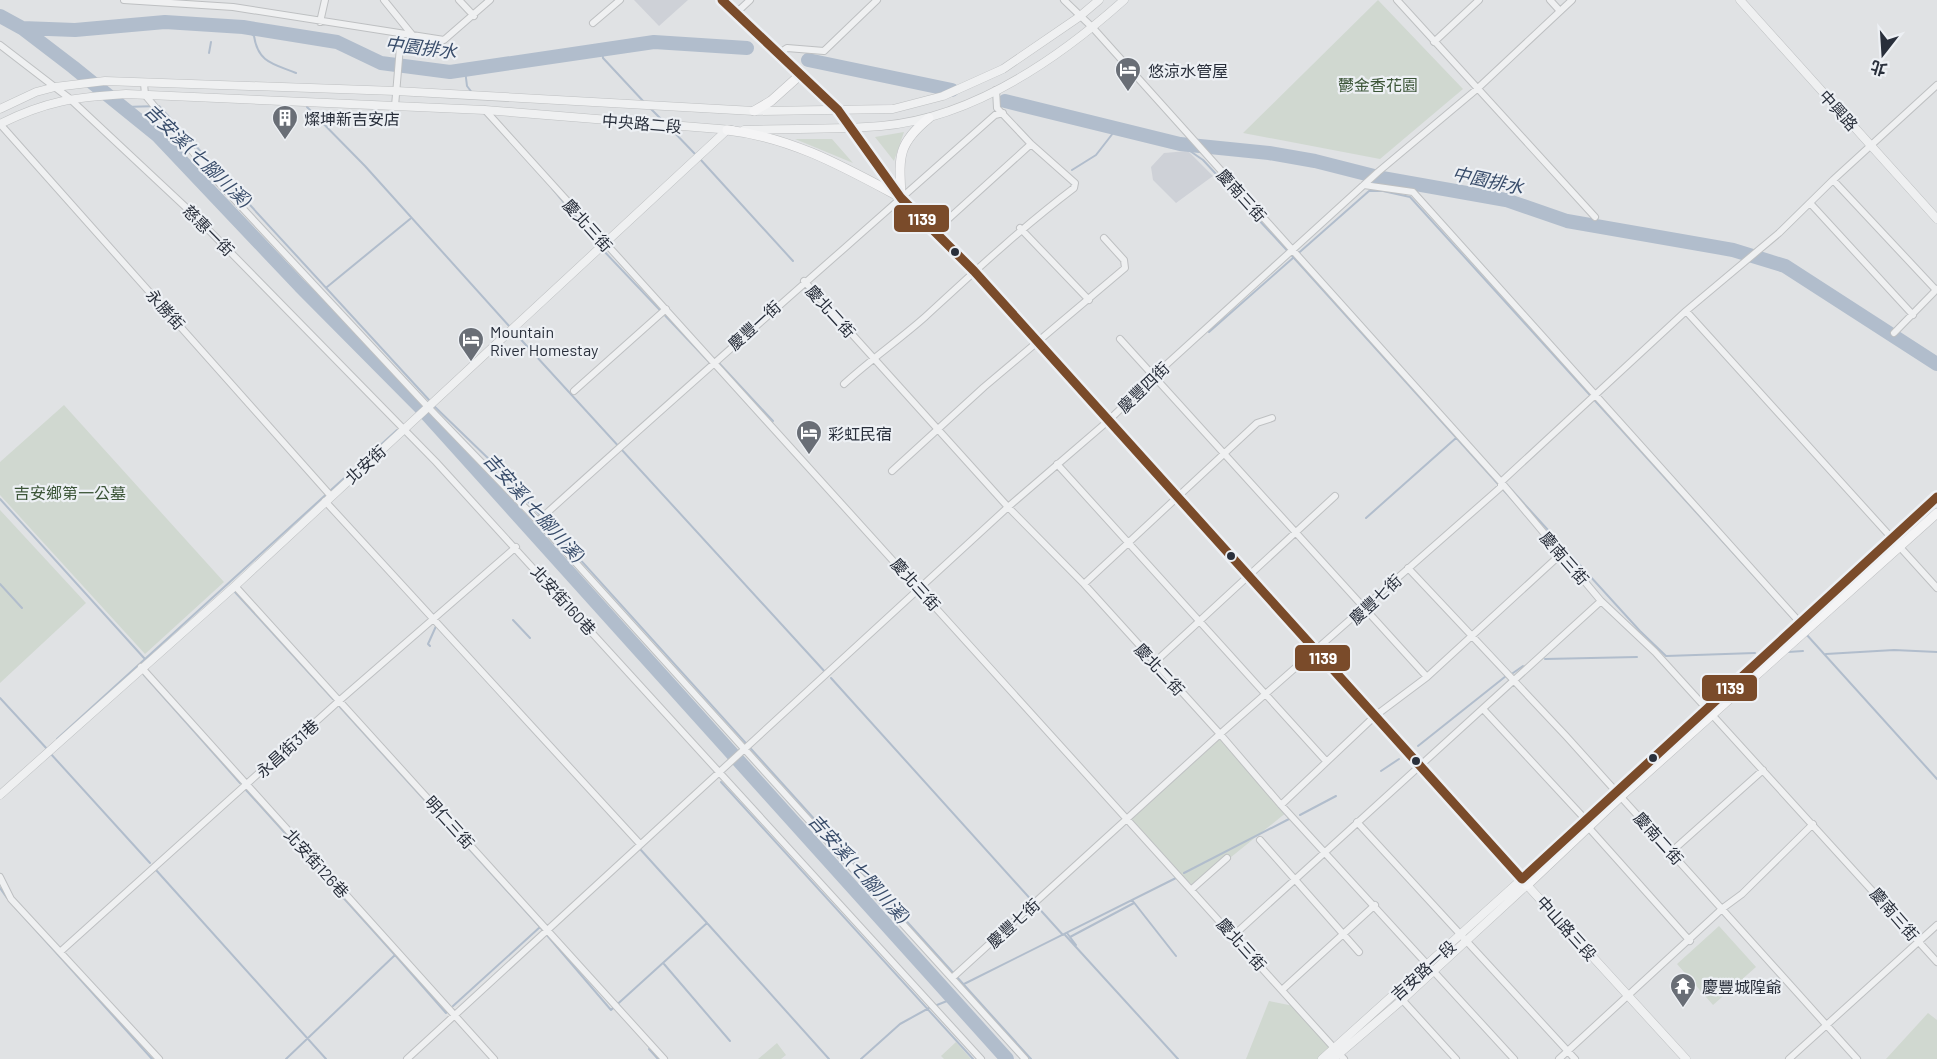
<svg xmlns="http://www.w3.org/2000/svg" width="1937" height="1059" font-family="Barlow,'Noto Sans TC',sans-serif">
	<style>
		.built { fill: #ced1d7 }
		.green { fill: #d0d8d0 }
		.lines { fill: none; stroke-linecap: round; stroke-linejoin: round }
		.stream { stroke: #b1bdcc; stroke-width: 2 }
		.river { stroke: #b1bdcc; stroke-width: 14 }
		.minor-casing { stroke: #bec0c2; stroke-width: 8 }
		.tertiary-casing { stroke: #bec0c2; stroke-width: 9 }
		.primary-casing { stroke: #bdbfc1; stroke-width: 10 }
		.minor { stroke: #eff0f1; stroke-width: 6 }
		.tertiary { stroke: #eff0f1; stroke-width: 8 }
		.primary { stroke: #f4f4f5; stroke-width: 9 }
		.bus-1-casing { stroke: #edf0f4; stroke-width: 14 }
		.bus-1 { stroke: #7a4b2a; stroke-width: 9 }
		.bus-dot { fill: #292f3b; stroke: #edf0f4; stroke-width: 2 }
		.labels { text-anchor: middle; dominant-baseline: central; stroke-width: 4.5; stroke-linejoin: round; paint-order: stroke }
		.poi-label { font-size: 16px; fill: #292f3b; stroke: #edf0f4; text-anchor: start }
		.park-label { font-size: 16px; fill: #3c5538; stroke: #edf0f4 }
		.street-label { font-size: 16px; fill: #292f3b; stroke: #edf0f4 }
		.water-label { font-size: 18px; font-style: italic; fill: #384c6a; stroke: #edf0f4 }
		.line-badge { stroke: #edf0f4; stroke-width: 2 }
		.badge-label { font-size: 16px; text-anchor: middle; font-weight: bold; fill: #fff }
	</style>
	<rect width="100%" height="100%" fill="#e0e2e4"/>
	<path class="built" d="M634,0H688L659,26Z
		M1188,151L1213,176L1176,203L1153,180L1151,167L1164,153Z"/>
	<path class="green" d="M1378,0L1463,89L1380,159L1243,133Z
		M904,132L894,161L875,137Z
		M795,139H832L853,163Z
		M64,405L224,582L145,654L0,495V462Z
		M0,510L86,603L0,683Z
		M1220,738L1287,812L1194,887L1129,821Z
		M1719,926L1756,967L1713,1005L1677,964Z
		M1269,1001L1299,1007L1335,1047L1321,1059H1246Z
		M1928,1013L1937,1020V1059H1886Z
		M956,1042L971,1059H944L941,1056Z
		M777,1043L786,1055L781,1059H758Z"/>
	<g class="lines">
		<path class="stream" d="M243,27L254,36C258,63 274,64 296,73
			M602,51L603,58L644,102
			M209,53L211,42
			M465,70L467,86L473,94
			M124,107L159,106L430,401
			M307,107L365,166L510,327
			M650,108L665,123
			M669,127L696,155
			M1180,144L1203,160L1294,258L1517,505
			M700,159L793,261
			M1072,170L1096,155L1117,128
			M552,188L601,248L711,364
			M327,287L410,219
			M514,332L826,673
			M1209,332L1369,191H1383L1410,197L1795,621
			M718,362L773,421
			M434,406L493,463L1031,1059
			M1497,474L1640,631L1666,656L1755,653
			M0,499L144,658
			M1366,518L1456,438
			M1548,541L1554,558
			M0,584L22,608
			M234,591L333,699
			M513,620L530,638
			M1806,634L1937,779
			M430,646L428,644L437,624
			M1788,652L1803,651
			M1826,654L1894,650L1937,652
			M1545,659L1637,657
			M1513,673L1523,666
			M144,675L240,783
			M831,678L1063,935
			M0,698L48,750
			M340,707L540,927
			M57,739L397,430
			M1418,746L1506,676
			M50,753L150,863
			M1381,771L1399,759
			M721,782L973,1059
			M246,790L395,955
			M1300,815L1336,796
			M640,849L707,923
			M156,870L326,1059
			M1184,873L1289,819
			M0,888L7,898
			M1132,900L1176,956
			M15,907L152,1059
			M1067,933L1076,945
			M1065,935L1178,1059
			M1070,937L1134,903
			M664,964L730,1041
			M964,984L1176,878
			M947,993L952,990
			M937,1005L952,999
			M453,1006L540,927L611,1010L707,923L829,1059
			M649,1049L658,1059
			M286,1059L395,955L446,1013L448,1011
			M861,1059L900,1024L929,1008"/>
		<path class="river" d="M0,16L22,28L73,67L157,135L300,286L423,410L1007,1059
			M22,28L75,30L165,22L243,27L337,42L381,63L450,72L654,42L747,48
			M808,60L952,90
			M1005,101L1180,144L1269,153L1315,161L1382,178L1506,200L1567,221L1733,250L1785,266L1937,364"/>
		<defs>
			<path id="minor" d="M124,0L233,7L444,40L490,0
				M384,0L414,37
				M459,0L474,16
				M1064,0L1093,28L1501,482L1601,601L1655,652L1937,962
				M1397,0L1595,217
				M1550,0L1560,11
				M735,14L750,0
				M320,22L325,0
				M593,23L620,0
				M1434,42L1479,0
				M0,45L69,98L193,214L436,462L981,1059
				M778,54L787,48L824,51L877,0
				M144,83L145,95L218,182L428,407L538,521L1025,1059
				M395,106L401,35
				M485,110L1344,1059
				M0,124L330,495
				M1833,180L1936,290
				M1364,185L1413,192L1803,626
				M1810,203L1913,315
				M1020,228L1089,300
				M935,231L1031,144
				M804,281L1008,507L1084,584L1220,734L1281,805L1514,1059
				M1686,311L1937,588
				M1894,333L1937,289
				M1120,339L1427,677
				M844,384C870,360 899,340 925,317C974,272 1020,229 1074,188L1075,183L1031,144L997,108L996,90
				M574,391L666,309
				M1057,464L1326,761
				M892,471L984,387L1125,268L1124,260L1104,238
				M325,501L640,844
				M538,521C689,384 843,250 995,115L1003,113
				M1408,568L1566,736L1857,1059
				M1084,584L1257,423L1272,418
				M235,586L664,1059
				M1154,663L1335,496
				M141,667L494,1059
				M1483,709L1585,819L1589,828L1690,941
				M1281,805L1375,716L1427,677L1561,554
				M1357,822L1575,1059
				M1260,840L1359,952
				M1671,852L1763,770
				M0,877L11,899L159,1059
				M1192,889L1227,858
				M1234,935L1601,601
				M60,952L340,700L516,547
				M952,978L1220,734L1501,487V482L1686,311L1779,233L1833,180L1937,85
				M1283,989L1375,905
				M1397,994L1456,1059
				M407,1059L1008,507L1108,421L1167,364L1378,172L1477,89L1572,0
				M1559,1059L1723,908L1742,894L1813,824
				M1789,1059L1937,925"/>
			<path id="tertiary" d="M1740,0L1937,219
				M0,109L36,92L55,87L105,81L396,91L754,111L893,109L943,96L1003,69L1079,17L1099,0
				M0,124C46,101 75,97 126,94L485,110L732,130
				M744,130C789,128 836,130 881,126C973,118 1057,60 1124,0
				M0,795L235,586L727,130
				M1322,1059L1522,879
				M1333,1059L1402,1000L1527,885L1686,1059"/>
			<path id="primary" d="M722,0L838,110L901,198L974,271L1527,885L1621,796L1937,513
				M754,111L771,101L800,75
				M727,130C791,137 844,167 900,197
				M901,196C899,157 897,144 929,118
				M1522,879L1937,497"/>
		</defs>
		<use href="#minor" class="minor-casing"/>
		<use href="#tertiary" class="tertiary-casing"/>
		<use href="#primary" class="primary-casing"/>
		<use href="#minor" class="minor"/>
		<use href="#tertiary" class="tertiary"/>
		<use href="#primary" class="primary"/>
		<defs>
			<path id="bus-1" d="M722,0L838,110L901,198L974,271L1522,879
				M1522,879L1937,497"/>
		</defs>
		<use href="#bus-1" class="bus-1-casing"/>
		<use href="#bus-1" class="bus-1"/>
	</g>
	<defs>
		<symbol id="hotel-pin" viewBox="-11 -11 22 30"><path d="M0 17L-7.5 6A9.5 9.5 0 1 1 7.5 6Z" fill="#696e76" stroke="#edf0f4"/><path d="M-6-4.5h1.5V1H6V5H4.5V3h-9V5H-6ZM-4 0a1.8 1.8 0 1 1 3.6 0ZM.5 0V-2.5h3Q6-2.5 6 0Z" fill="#fff"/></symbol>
		<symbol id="building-pin" viewBox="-11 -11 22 30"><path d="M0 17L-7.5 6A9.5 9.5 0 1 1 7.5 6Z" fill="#696e76" stroke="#edf0f4"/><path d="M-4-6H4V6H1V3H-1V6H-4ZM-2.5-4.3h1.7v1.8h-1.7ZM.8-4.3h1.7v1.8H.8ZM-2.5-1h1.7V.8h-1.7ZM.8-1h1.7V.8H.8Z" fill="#fff"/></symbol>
		<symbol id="temple-pin" viewBox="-11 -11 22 30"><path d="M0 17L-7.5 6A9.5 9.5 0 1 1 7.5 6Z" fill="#696e76" stroke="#edf0f4"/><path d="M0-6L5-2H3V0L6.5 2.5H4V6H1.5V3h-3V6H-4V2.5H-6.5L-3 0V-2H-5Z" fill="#fff"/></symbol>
	</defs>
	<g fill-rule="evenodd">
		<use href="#hotel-pin" x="1113" y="55" width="30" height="40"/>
		<use href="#building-pin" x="270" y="103" width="30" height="40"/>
		<use href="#hotel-pin" x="456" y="325" width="30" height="40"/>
		<use href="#hotel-pin" x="794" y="418" width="30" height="40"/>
		<use href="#temple-pin" x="1668" y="971" width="30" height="40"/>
	</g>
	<g class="bus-dot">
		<circle cx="955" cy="252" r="5"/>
		<circle cx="1231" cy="556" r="5"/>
		<circle cx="1653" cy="758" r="5"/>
		<circle cx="1416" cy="761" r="5"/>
	</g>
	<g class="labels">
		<g class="poi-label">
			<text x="1148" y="70">悠涼水管屋</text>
			<text x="304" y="118">燦坤新吉安店</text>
			<text x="490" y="331">Mountain<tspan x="490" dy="18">River Homestay</tspan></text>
			<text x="828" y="433">彩虹民宿</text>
			<text x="1702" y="986">慶豐城隍爺</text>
		</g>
		<g class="park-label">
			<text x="1378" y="84">鬱金香花園</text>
			<text x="70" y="492">吉安鄉第一公墓</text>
		</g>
		<g class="street-label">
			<text transform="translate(1839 110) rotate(48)">中興路</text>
			<text transform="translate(642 123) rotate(5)">中央路二段</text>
			<text transform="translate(1242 195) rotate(48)">慶南三街</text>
			<text transform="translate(588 225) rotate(48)">慶北三街</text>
			<text transform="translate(209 230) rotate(45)">慈惠一街</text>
			<text transform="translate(166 309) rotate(48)">永勝街</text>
			<text transform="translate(831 311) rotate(48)">慶北二街</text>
			<text transform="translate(754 325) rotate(-42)">慶豐一街</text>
			<text transform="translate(1143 387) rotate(-44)">慶豐四街</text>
			<text transform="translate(365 464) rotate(-42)">北安街</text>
			<text transform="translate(1565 558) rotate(49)">慶南三街</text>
			<text transform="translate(916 584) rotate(48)">慶北三街</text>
			<text transform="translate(1375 599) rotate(-43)">慶豐七街</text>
			<text transform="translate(564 600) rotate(48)">北安街160巷</text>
			<text transform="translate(1160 669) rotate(47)">慶北二街</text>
			<text transform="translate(287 748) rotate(-42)">永昌街31巷</text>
			<text transform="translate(450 822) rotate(48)">明仁三街</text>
			<text transform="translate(1659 838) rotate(48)">慶南二街</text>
			<text transform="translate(317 863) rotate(48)">北安街126巷</text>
			<text transform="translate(1895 914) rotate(49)">慶南三街</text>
			<text transform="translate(1013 923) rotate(-42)">慶豐七街</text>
			<text transform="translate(1567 928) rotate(48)">中山路三段</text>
			<text transform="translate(1242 944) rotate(48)">慶北三街</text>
			<text transform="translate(1423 970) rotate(-42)">吉安路一段</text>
		</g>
		<g class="water-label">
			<text transform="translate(421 47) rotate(7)">中園排水</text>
			<text transform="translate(198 155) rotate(44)">吉安溪 (七腳川溪)</text>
			<text transform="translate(1488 180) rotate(12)">中園排水</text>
			<text transform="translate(534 507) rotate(48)">吉安溪 (七腳川溪)</text>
			<text transform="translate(859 868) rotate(48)">吉安溪 (七腳川溪)</text>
		</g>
	</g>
	<g class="line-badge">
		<rect x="893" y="204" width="57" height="29" rx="6" fill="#7a4b2a"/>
		<rect x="1294" y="644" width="57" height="28" rx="6" fill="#7a4b2a"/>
		<rect x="1701" y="674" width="57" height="28" rx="6" fill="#7a4b2a"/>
	</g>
	<g class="badge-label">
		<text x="922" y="225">1139</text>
		<text x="1323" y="664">1139</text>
		<text x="1730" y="694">1139</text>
	</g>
	<g transform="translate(1883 54) rotate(197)" stroke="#edf0f4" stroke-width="4.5" paint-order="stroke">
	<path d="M0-4.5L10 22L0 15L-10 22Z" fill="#292f3b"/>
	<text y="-9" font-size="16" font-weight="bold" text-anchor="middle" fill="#292f3b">北</text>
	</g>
</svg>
